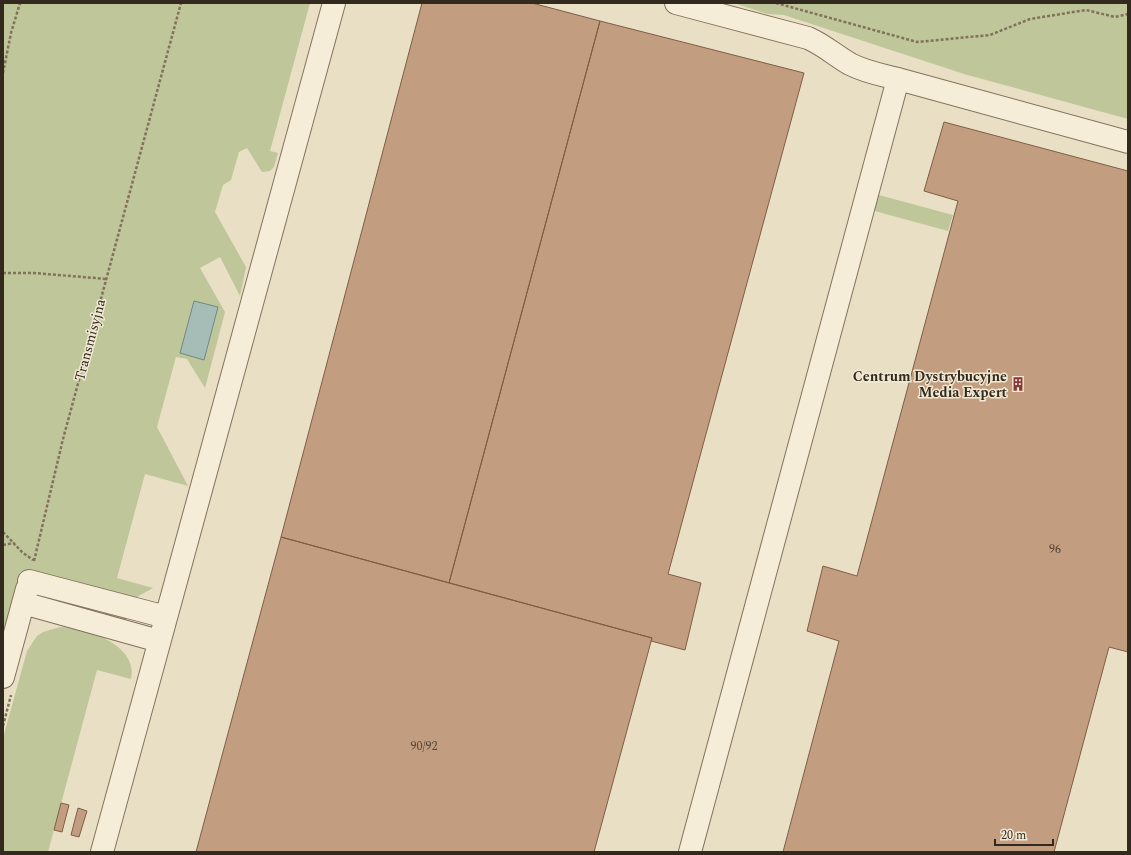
<svg xmlns="http://www.w3.org/2000/svg" width="1131" height="855" font-family="Spectral,serif">
	<style>
		.green { fill: #bfc69a }
		.water { fill: #a6bdb7; stroke: #6e8a84 }
		.building { fill: #c39d7f; stroke: #7e5e45 }
		.lines { fill: none; stroke-linecap: round; stroke-linejoin: round }
		.minor-casing { stroke: #82725d; stroke-width: 24 }
		.path { stroke: #82725d; stroke-width: 2.5; stroke-dasharray: 3 2; stroke-linecap: butt }
		.minor { stroke: #f5edd7; stroke-width: 22 }
		.labels { text-anchor: middle; dominant-baseline: central; stroke-width: 3; stroke-linejoin: round; paint-order: stroke }
		.number-label { font-size: 12px; fill: #574737 }
		.street-label { font-size: 14px; fill: #332a1f; stroke: #f1e9d3 }
		.poi-label { font-size: 14px; font-weight: bold; fill: #332a1f; stroke: #f1e9d3; text-anchor: end }
	</style>
	<rect width="100%" height="100%" fill="#e9dfc5"/>
	<path class="green" d="M4,3H310L270,151L278,153L274,167L270,171L262,172L247,148L239,152L231,180L223,185L215,212L246,267L240,296L220,257L200,268L225,312L205,388L187,359L176,357L157,427L188,486L145,474L117,578L153,588L137,597L110,596L20,572L3,636Z
		M734,3H1128V119L964,74L784,15L767,14Z
		M875,194L953,215L948,231L871,210Z
		M60,627C85,628 139,644 131,679L97,670L48,852H3V738L27,651L37,636L43,632Z"/>
	<path class="water" d="M194,301L218,307L204,360L180,353Z"/>
	<path class="building" d="M422,3H532L600,21L449,583L281,537Z
		M600,21L804,73L668,574L701,583L685,650L651,641L652,638L449,583Z
		M944,122L1128,171V652L1109,647L1054,852H783L839,641L807,631L823,566L857,576L958,201L924,191Z
		M281,537L652,638L594,852H196Z
		M107,610L126,615L124,624L105,618Z
		M61,803L69,805L62,832L54,830Z
		M78,808L87,811L79,837L71,835Z"/>
	<g class="lines">
		<defs>
			<path id="minor" d="M676,3L808,38C824,45 836,56 850,64C865,72 882,75 898,79
				M29,581L166,617
				M23,603L159,641
				M3,677L27,589
				M102,852L334,3
				M690,852L898,79L1128,142"/>
		</defs>
		<use href="#minor" class="minor-casing"/>
		<path class="path" d="M776,3L917,42L990,35L1030,19L1086,10L1115,17L1128,14
			M3,73L11,33L20,3
			M3,273H34L107,279
			M3,532L22,552L33,560
			M3,545L14,543
			M34,561L63,439L181,3
			M3,726L11,695"/>
		<use href="#minor" class="minor"/>
	</g>
	<defs>
		<symbol id="building-bare" viewBox="-9 -9 18 18"><path d="M-4-6H4V6H1V3H-1V6H-4ZM-2.5-4.3h1.7v1.8h-1.7ZM.8-4.3h1.7v1.8H.8ZM-2.5-1h1.7V.8h-1.7ZM.8-1h1.7V.8H.8Z" fill="#8a3634" stroke="#f1e9d3" stroke-width="2.5" paint-order="stroke"/></symbol>
	</defs>
	<g fill-rule="evenodd">
		<use href="#building-bare" x="1008" y="374" width="20" height="20"/>
	</g>
	<g class="labels">
		<g class="number-label">
			<text x="1055" y="549">96</text>
			<text x="424" y="746">90/92</text>
		</g>
		<g class="street-label">
			<text transform="translate(90 340) rotate(-75)">Transmisyjna</text>
		</g>
		<g class="poi-label">
			<text x="1007" y="376">Centrum Dystrybucyjne<tspan x="1007" dy="16">Media Expert</tspan></text>
		</g>
	</g>
	<rect width="1131" height="855" fill="none" stroke="#332a1f" stroke-width="8"/>
	<path d="M995 839v6h58v-6" fill="none" stroke="#332a1f" stroke-width="2"/>
	<text x="1001" y="839" font-size="12" fill="#332a1f" stroke="#f1e9d3" stroke-width="3" paint-order="stroke">20 m</text>
</svg>
